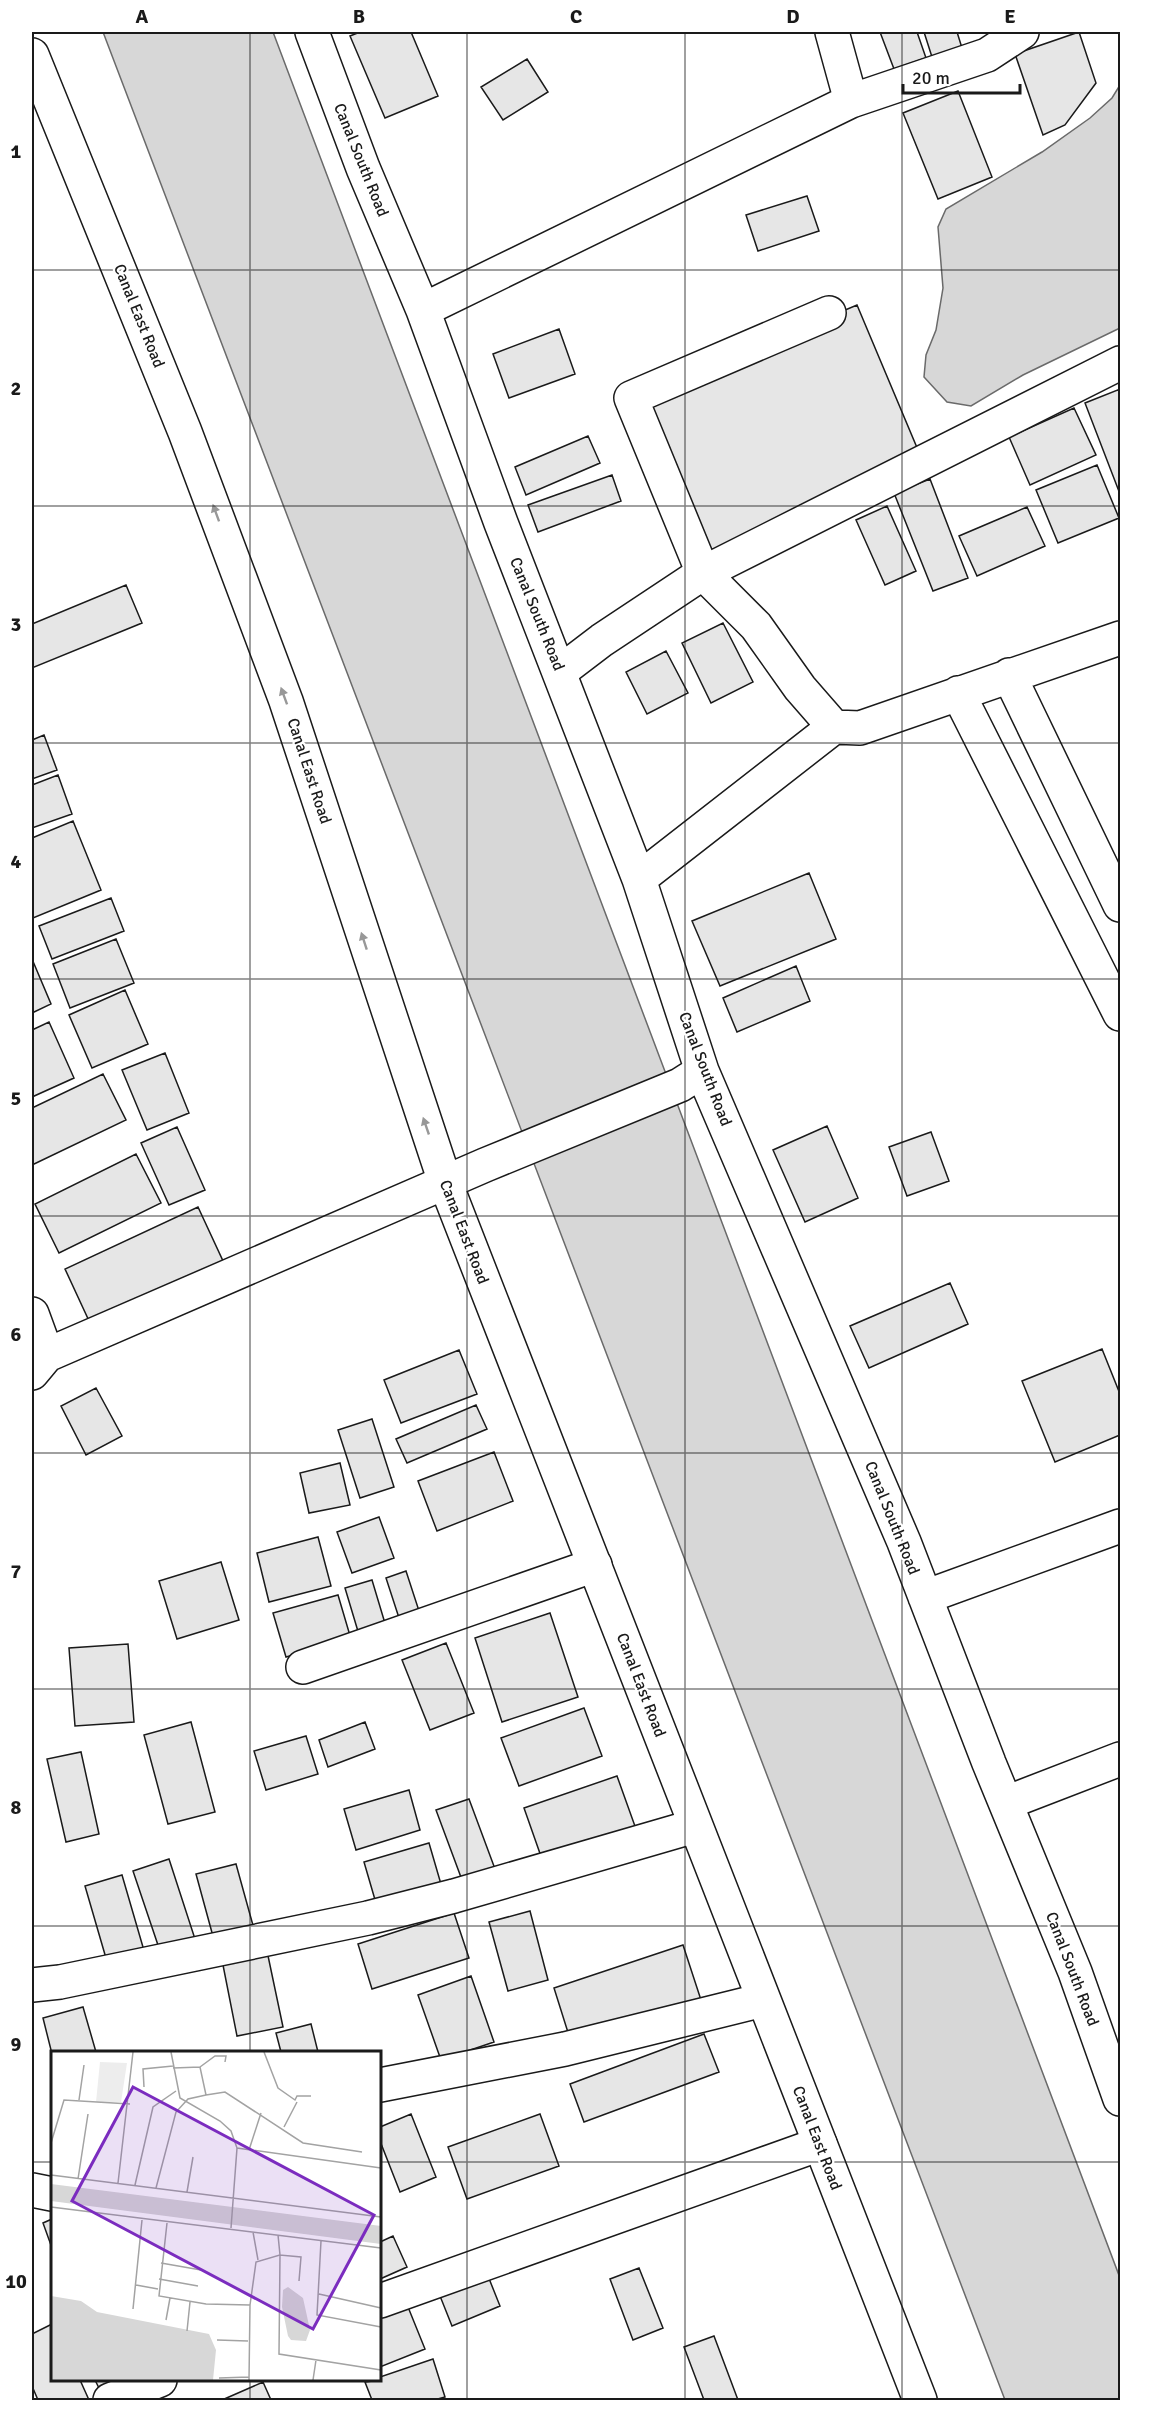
<svg xmlns="http://www.w3.org/2000/svg" width="1152" height="2432" font-family="Signika,sans-serif">
	<style>
		.water { fill: #d7d7d7; stroke: #6a6a6a; stroke-width: 1.5 }
		.building { fill: #e6e6e6; stroke: #1a1a1a; stroke-width: 1.5 }
		.lines { fill: none; stroke-linecap: round; stroke-linejoin: round }
		.minor-casing { stroke: #1a1a1a; stroke-width: 36 }
		.major-casing { stroke: #1a1a1a; stroke-width: 36 }
		.minor { stroke: #fff; stroke-width: 33 }
		.major { stroke: #fff; stroke-width: 33 }
		.oneway { fill: #989898 }
		.grid { fill: none; stroke: #1a1a1a; stroke-width: 1.5; stroke-opacity: 0.55 }
		.labels { text-anchor: middle; dominant-baseline: central; stroke-width: 4.5; stroke-linejoin: round; paint-order: stroke }
		.street-label { font-size: 16px; fill: #1a1a1a; stroke: #fff }
		.inset-road { fill: none; stroke: #a3a3a3; stroke-width: 1.5 }
		.view { fill: #7b2cbf; fill-opacity: 0.15; stroke: #7b2cbf; stroke-width: 3 }
		.inset-edge { fill: none; stroke: #1a1a1a; stroke-width: 3 }
		.neatline { fill: none; stroke: #1a1a1a; stroke-width: 2 }
		.grid-label { font-size: 20px; text-anchor: middle; font-weight: bold; fill: #1a1a1a }
	</style>
	<rect width="100%" height="100%" fill="#fff"/>
	<path class="water" d="M103,32H273L1120,2278V2400H1005Z
		M1120,85V328L1023,375L971,406L947,402L924,377L926,355L936,330L943,288L938,227L946,209L1042,152L1090,118L1112,98Z"/>
	<path class="building" d="M360,32H411L438,96L385,118L350,36Z
		M880,32H917L926,58L894,69Z
		M924,32H957L962,48L932,57Z
		M1079,32L1096,83L1065,125L1043,135L1015,54Z
		M527,59L548,92L503,120L481,87Z
		M958,91L992,177L938,199L903,113Z
		M807,196L819,231L758,251L746,215Z
		M857,305L923,462L712,561L637,398Z
		M559,329L575,374L509,398L493,354Z
		M1120,389V494L1085,403Z
		M1074,408L1096,455L1030,485L1009,437Z
		M588,436L600,463L526,495L515,467Z
		M1097,465L1119,518L1058,543L1036,490Z
		M612,475L621,501L538,532L528,505Z
		M930,479L968,578L933,591L894,493Z
		M887,506L916,571L885,585L856,520Z
		M1027,507L1045,546L977,576L959,536Z
		M126,585L142,623L32,668V624Z
		M723,623L753,682L711,703L682,643Z
		M666,651L688,693L647,714L626,672Z
		M44,735L57,770L32,779V740Z
		M58,775L72,814L32,828V785Z
		M73,821L101,890L33,918L32,913V838Z
		M809,873L836,939L720,986L692,921Z
		M111,898L124,931L52,959L39,926Z
		M116,939L134,983L70,1008L53,964Z
		M32,959L51,1004L32,1013Z
		M796,966L810,1001L737,1032L723,998Z
		M125,990L148,1044L92,1068L69,1015Z
		M49,1022L74,1078L32,1097V1030Z
		M165,1053L189,1113L147,1130L122,1070Z
		M103,1074L126,1120L32,1165V1108Z
		M827,1126L858,1198L805,1222L773,1150Z
		M177,1127L205,1190L169,1205L141,1143Z
		M931,1132L949,1181L907,1196L889,1147Z
		M136,1154L161,1203L59,1253L35,1204Z
		M198,1207L223,1261L90,1323L65,1269Z
		M950,1283L968,1324L869,1368L850,1326Z
		M1102,1349L1120,1394V1435L1055,1462L1022,1381Z
		M459,1350L477,1394L401,1423L384,1380Z
		M96,1388L122,1436L86,1455L61,1406Z
		M476,1405L487,1429L407,1463L396,1439Z
		M372,1419L394,1487L360,1498L338,1430Z
		M494,1452L513,1501L437,1531L418,1481Z
		M340,1463L350,1505L309,1513L300,1473Z
		M379,1517L394,1558L352,1573L337,1532Z
		M318,1537L331,1586L269,1602L257,1553Z
		M221,1562L239,1620L177,1639L159,1581Z
		M406,1571L421,1617L401,1624L386,1578Z
		M372,1580L387,1630L360,1638L345,1588Z
		M338,1595L351,1639L286,1657L273,1613Z
		M550,1613L578,1697L502,1722L475,1638Z
		M446,1643L474,1713L430,1730L402,1660Z
		M128,1644L134,1722L75,1726L69,1648Z
		M584,1708L602,1756L519,1786L501,1738Z
		M191,1722L215,1812L168,1824L144,1735Z
		M365,1722L375,1749L328,1767L319,1740Z
		M306,1736L318,1774L266,1790L254,1751Z
		M81,1752L99,1834L66,1842L47,1759Z
		M617,1776L636,1829L543,1862L524,1808Z
		M409,1790L420,1830L356,1850L344,1809Z
		M469,1799L498,1877L465,1888L436,1810Z
		M429,1843L443,1891L378,1910L364,1862Z
		M169,1859L195,1939L160,1951L133,1871Z
		M236,1864L254,1929L214,1940L196,1874Z
		M122,1875L145,1954L108,1965L85,1886Z
		M530,1911L548,1980L508,1991L489,1922Z
		M454,1913L469,1958L372,1989L358,1944Z
		M683,1945L701,2000L571,2042L554,1988Z
		M267,1951L283,2027L237,2036L222,1960Z
		M471,1976L494,2042L441,2060L418,1995Z
		M83,2007L96,2052L52,2054L43,2018Z
		M311,2024L318,2052H281L276,2033Z
		M704,2034L719,2072L584,2122L570,2084Z
		M411,2114L436,2177L400,2192L380,2141V2127Z
		M540,2114L559,2166L467,2199L448,2147Z
		M52,2219V2248L43,2223Z
		M393,2236L407,2267L380,2279V2242Z
		M639,2268L663,2328L633,2340L610,2279Z
		M488,2276L500,2306L452,2326L440,2296Z
		M408,2307L425,2349L380,2367V2318Z
		M52,2324V2380H80L89,2400H38L32,2386V2334Z
		M714,2336L738,2400H704L684,2347Z
		M433,2359L445,2397L434,2400H372L365,2382L380,2380V2377Z
		M95,2380H133L102,2394Z
		M263,2382L271,2400H222Z"/>
	<g class="lines">
		<defs>
			<path id="minor" d="M312,32L363,168L423,310L501,523L639,879L702,1071L904,1542L989,1763L1075,1972L1120,2099
				M832,32L851,101
				M423,310L851,101L987,55L1022,32
				M829,313L631,398L703,573L1120,363
				M560,672L602,640L703,573L756,626L800,688L834,727L860,728L1120,638
				M1009,675L1120,905
				M958,693L1120,1014
				M639,879L834,727
				M32,1314L47,1355
				M32,1373L47,1355L485,1165L680,1085L702,1071
				M925,1597L1120,1526
				M303,1667L595,1565
				M1006,1803L1120,1759
				M32,1985L60,1982L368,1918L454,1896L695,1826
				M380,2085L565,2049L763,2000
				M32,2190L52,2194
				M380,2301L820,2144
				M110,2400L160,2380"/>
			<path id="major" d="M32,55L185,432L286,701L445,1182L920,2400"/>
		</defs>
		<use href="#minor" class="minor-casing"/>
		<use href="#major" class="major-casing"/>
		<use href="#minor" class="minor"/>
		<use href="#major" class="major"/>
	</g>
	<defs><path id="oneway-solid" d="M-6-.8H1V-3.2L6.5 0L1 3.2V.8H-6Z" transform="scale(1.5)"/></defs>
	<g class="oneway">
		<use href="#oneway-solid" transform="translate(216 513) rotate(-110)"/>
		<use href="#oneway-solid" transform="translate(284 696) rotate(-110)"/>
		<use href="#oneway-solid" transform="translate(364 941) rotate(-108)"/>
		<use href="#oneway-solid" transform="translate(426 1126) rotate(-109)"/>
	</g>
	<path class="grid" d="M250,32V2052M467,32V2400M685,32V2400M902,32V2400M32,270H1120M32,506H1120M32,743H1120M32,979H1120M32,1216H1120M32,1453H1120M32,1689H1120M32,1926H1120M32,2162H52M380,2162H1120M250,2380V2400"/>
	<g class="labels">
		<g class="street-label">
			<text transform="translate(361 160) rotate(68)">Canal South Road</text>
			<text transform="translate(139 316) rotate(68)">Canal East Road</text>
			<text transform="translate(537 614) rotate(68)">Canal South Road</text>
			<text transform="translate(309 771) rotate(72)">Canal East Road</text>
			<text transform="translate(705 1069) rotate(69)">Canal South Road</text>
			<text transform="translate(464 1232) rotate(69)">Canal East Road</text>
			<text transform="translate(892 1518) rotate(68)">Canal South Road</text>
			<text transform="translate(641 1685) rotate(69)">Canal East Road</text>
			<text transform="translate(1072 1969) rotate(69)">Canal South Road</text>
			<text transform="translate(817 2138) rotate(69)">Canal East Road</text>
		</g>
	</g>
	<g transform="translate(51 2051)">
		<rect width="330" height="330" fill="#fff"/>
		<path d="M49,11L76,12L70,51H45Z" fill="#ededed"/>
		<path d="M0,133L330,175V193L0,150ZM237,236L252,247L259,279L255,290L240,289L237,285L231,256L232,239ZM0,245L30,250L46,261L158,283L165,299L162,329H0Z" fill="#d7d7d7"/>
		<path class="inset-road" d="M120,1L129,47L169,70L180,80L186,97L180,177M213,1L227,37L244,49L246,45H260M149,16L164,5H175L174,11M122,17L149,16L155,44M93,36L92,18L122,15M28,49L33,14M233,76L246,51M0,92L13,49L79,53M186,97L330,117M198,99L210,62M0,124L330,166M27,128L37,63M67,132L82,1M84,134L102,56L125,40M105,137L125,61L137,48L155,44L174,41L252,92L311,101M136,141L142,106M0,156L330,197M116,172L108,245L155,253L199,254M202,181L207,209M270,190L266,264L330,276M110,212L150,219M108,228L147,235M248,230L250,206L229,204L228,303L330,319M85,234L107,238M268,243L330,257M82,258L91,169M115,269L119,247M136,280L139,251M166,289L197,290M168,327L198,326M198,329L199,254L205,211L229,204L227,184M262,329L265,309"/>
		<path class="view" d="M82,36L323,164L262,278L21,150Z"/>
		<rect width="330" height="330" class="inset-edge"/>
	</g>
	<rect width="1152" height="2432" fill="none" stroke="#ffffff" stroke-width="66"/>
	<path d="M903 84v9h117v-9" fill="none" stroke="#1a1a1a" stroke-width="3"/>
	<text x="912" y="84" font-size="18" fill="#1a1a1a" stroke="#ffffff" stroke-width="4.5" paint-order="stroke">20 m</text>
	<rect x="33" y="33" width="1086" height="2366" class="neatline"/>
	<g class="grid-label">
		<text x="142" y="23">A</text>
		<text x="359" y="23">B</text>
		<text x="576" y="23">C</text>
		<text x="793" y="23">D</text>
		<text x="1010" y="23">E</text>
		<text x="16" y="158">1</text>
		<text x="16" y="395">2</text>
		<text x="16" y="631">3</text>
		<text x="16" y="868">4</text>
		<text x="16" y="1105">5</text>
		<text x="16" y="1341">6</text>
		<text x="16" y="1578">7</text>
		<text x="16" y="1814">8</text>
		<text x="16" y="2051">9</text>
		<text x="16" y="2288">10</text>
	</g>
</svg>
